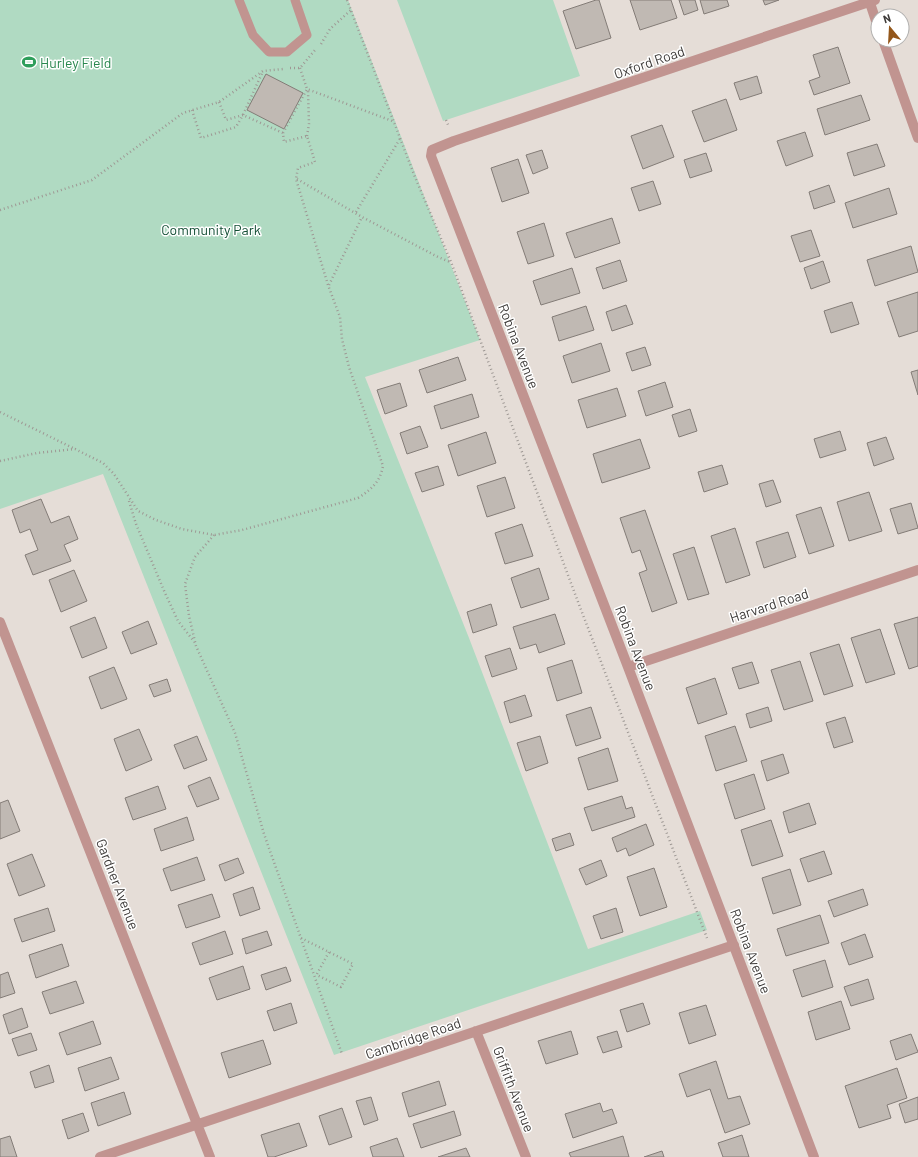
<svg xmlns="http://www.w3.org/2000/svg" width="918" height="1157" font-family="Barlow,sans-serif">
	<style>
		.green { fill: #b0dac2 }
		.building { fill: #c0b9b3; stroke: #837c77 }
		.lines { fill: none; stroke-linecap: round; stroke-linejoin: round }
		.path { stroke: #9e9894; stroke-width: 2.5; stroke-dasharray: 1 3; stroke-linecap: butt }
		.service { stroke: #c19490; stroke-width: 9 }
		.minor { stroke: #c19490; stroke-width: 10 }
		.labels { text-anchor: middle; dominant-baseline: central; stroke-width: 3; stroke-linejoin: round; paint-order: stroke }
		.leisure-label { font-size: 14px; fill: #27864d; stroke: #fff; text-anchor: start }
		.street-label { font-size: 14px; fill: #3d3a38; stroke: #fff }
		.park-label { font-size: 14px; fill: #114d33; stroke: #fff }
	</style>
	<rect width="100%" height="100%" fill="#e5ddd7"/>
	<path class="green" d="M0,0H348L480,340L365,377L469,638L588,949L700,911L707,930L334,1055L103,474L0,509Z
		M397,0H553L580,76L443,121Z"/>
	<path class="building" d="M596,0H599L611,38L576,49L563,11Z
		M630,0H671L677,18L640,30Z
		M679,0H695L698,10L684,15Z
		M700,0H727L729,6L704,14Z
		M763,0H779L765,5Z
		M838,47L850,83L814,95L809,81L820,77L813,55Z
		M266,74L303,93L284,129L247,110Z
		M757,76L762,93L740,100L734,83Z
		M861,95L870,120L825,135L817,109Z
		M726,99L737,130L704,142L692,111Z
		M662,125L674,157L643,169L631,136Z
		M805,132L813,156L786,166L777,141Z
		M877,144L885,166L854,176L847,153Z
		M542,150L548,168L533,174L526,155Z
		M706,153L712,171L690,178L684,160Z
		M518,159L529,193L502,202L491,168Z
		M653,181L661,204L639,211L631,188Z
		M829,185L835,202L814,209L809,192Z
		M889,188L897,214L853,228L845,203Z
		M612,218L620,243L575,258L566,233Z
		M544,223L554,256L528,264L517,232Z
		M811,230L820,256L800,262L791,236Z
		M911,246L918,272L875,286L867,260Z
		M620,260L627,281L603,289L596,268Z
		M823,261L830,282L811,289L804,268Z
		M572,268L580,293L541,305L533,281Z
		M918,292V331L899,337L887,302Z
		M852,302L859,324L831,333L824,311Z
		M626,305L633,324L612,331L606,312Z
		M586,306L594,330L559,341L552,317Z
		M601,343L610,371L572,383L563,356Z
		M645,347L651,365L632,371L626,353Z
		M458,357L466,380L427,393L419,370Z
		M918,370V395L911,372Z
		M665,382L673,407L646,416L638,391Z
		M400,383L407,406L385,414L377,390Z
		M617,388L626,416L587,428L578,400Z
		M472,394L479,417L441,429L434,406Z
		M690,409L697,431L679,437L672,415Z
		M420,426L428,447L407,454L400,433Z
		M840,431L846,450L820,458L814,439Z
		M486,432L496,463L458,476L448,445Z
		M886,437L894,459L874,466L867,443Z
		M640,439L650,468L602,483L593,454Z
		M722,465L728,484L704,492L698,472Z
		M438,466L444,485L422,492L415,473Z
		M505,477L515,508L487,517L477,486Z
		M773,480L781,502L766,507L759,484Z
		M869,492L882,531L849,541L837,502Z
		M41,499L51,523L69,516L78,539L64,545L71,561L33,575L25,555L38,550L30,529L20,533L12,510Z
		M911,503L918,528L898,534L890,509Z
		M821,507L834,546L809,554L796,515Z
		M645,510L677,603L652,612L639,573L647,570L640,550L632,553L620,518Z
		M522,524L533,556L505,564L495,533Z
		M735,528L750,575L726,583L711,536Z
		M788,532L796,557L764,568L756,542Z
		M694,547L709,594L688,600L673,554Z
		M539,568L549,599L521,608L511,578Z
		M74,570L87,601L61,612L49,580Z
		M491,604L497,625L473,633L467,612Z
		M555,614L565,644L539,653L536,644L520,649L513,627Z
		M95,617L107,648L82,658L70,627Z
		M918,617V666L909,669L894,624Z
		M148,621L157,644L131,654L122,632Z
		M880,629L895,674L866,683L851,638Z
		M839,644L853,686L824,695L810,653Z
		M510,648L517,669L492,677L485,656Z
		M572,660L582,693L557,701L547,668Z
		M800,661L813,701L784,710L771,670Z
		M752,662L759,683L739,689L732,668Z
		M114,667L127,699L101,709L89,677Z
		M715,678L727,714L698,724L686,688Z
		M167,679L171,691L154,697L149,685Z
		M525,695L532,716L510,723L504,702Z
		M591,707L601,738L576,746L566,715Z
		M768,707L772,721L750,728L746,714Z
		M845,717L853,742L834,748L826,723Z
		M735,726L747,761L716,771L705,736Z
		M139,729L152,760L126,771L114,739Z
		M197,736L207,760L184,769L174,745Z
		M540,736L548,763L526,771L517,743Z
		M608,748L618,781L588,790L578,758Z
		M783,754L789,773L767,781L761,761Z
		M754,774L765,809L735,819L724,784Z
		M210,777L219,799L197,807L188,786Z
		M158,786L166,809L133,820L125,798Z
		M622,796L626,809L632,807L635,817L592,831L584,808Z
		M8,800L20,831L0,839V803Z
		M809,803L816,824L789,833L783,812Z
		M187,817L194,840L161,851L154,829Z
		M771,820L783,856L752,866L741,830Z
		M646,824L654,845L629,856L626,848L617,852L612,838Z
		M570,833L574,845L556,851L552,839Z
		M824,851L832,874L808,882L800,859Z
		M32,854L45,886L19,896L7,864Z
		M197,857L205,880L171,891L163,869Z
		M238,858L244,873L225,881L219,865Z
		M601,860L607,876L586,885L579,869Z
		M654,868L667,907L640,916L627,877Z
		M790,869L801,905L773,914L762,878Z
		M253,887L260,909L240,916L233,894Z
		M863,889L868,905L834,917L828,901Z
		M212,894L220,917L186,928L178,905Z
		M48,908L55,931L22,942L14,919Z
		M616,908L623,932L601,939L593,916Z
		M820,915L829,943L786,956L777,929Z
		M225,931L233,954L200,965L192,943Z
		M267,931L272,945L246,954L242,939Z
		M865,934L873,957L849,965L841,943Z
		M62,944L69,966L36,978L29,955Z
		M825,960L833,987L802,997L793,970Z
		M243,966L250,989L217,1000L209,978Z
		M286,967L291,981L266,990L261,975Z
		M8,972L15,993L0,998V975Z
		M868,979L874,999L851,1006L844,987Z
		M76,981L84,1003L50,1014L42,992Z
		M841,1001L850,1029L816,1040L808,1012Z
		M291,1003L297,1023L274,1031L267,1011Z
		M643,1003L650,1024L627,1032L620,1010Z
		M706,1005L716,1035L689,1044L679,1013Z
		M22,1008L28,1027L9,1034L3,1015Z
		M93,1021L101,1044L67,1055L59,1033Z
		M571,1031L578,1054L546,1064L538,1041Z
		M617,1031L622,1047L603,1053L597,1037Z
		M31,1033L37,1050L18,1056L12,1039Z
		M911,1034L918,1052L896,1060L890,1041Z
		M263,1040L271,1064L229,1078L221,1053Z
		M111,1057L119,1079L85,1091L78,1068Z
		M716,1061L728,1099L740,1096L750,1124L725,1133L710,1089L687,1097L679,1074Z
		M49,1065L54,1082L35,1088L30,1072Z
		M897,1068L907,1098L887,1105L891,1118L859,1128L845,1086Z
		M439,1081L446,1105L409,1117L402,1093Z
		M124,1092L131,1114L98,1126L91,1103Z
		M371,1097L378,1120L364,1125L356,1101Z
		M918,1097V1119L905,1123L899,1104Z
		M600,1103L603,1112L612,1109L617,1123L573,1138L565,1114Z
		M342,1108L352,1137L329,1145L319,1116Z
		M454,1111L461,1135L421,1148L413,1124Z
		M83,1113L89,1131L68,1139L62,1120Z
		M299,1123L307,1146L274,1157H268L261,1135Z
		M742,1135L749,1157H723L718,1143Z
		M10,1136L17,1157H0V1139Z
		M623,1136L629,1157H571L569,1153Z
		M397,1138L404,1157H373L370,1147Z
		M466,1148L470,1157H438Z
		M662,1151L664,1157H644Z"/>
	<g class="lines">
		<path class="path" d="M347,0L415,177L451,262L575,594L707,938
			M321,44L330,29L351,10
			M290,68H300L315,50
			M300,68L307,89L395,122
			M219,102L226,120L243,115
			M192,110L201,138L236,127L243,115
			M446,120L449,127
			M283,133L307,89
			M307,136L309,124L308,91
			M297,179L362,217L438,257L450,262
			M0,210L92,180L183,113L219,102L263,71L283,69
			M356,212L401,137
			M329,285L362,217
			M0,412L75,449
			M0,461L37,453L75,449L103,463L114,474L138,511L156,520L182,529L214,535L242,530L358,498C372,489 380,482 383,466L349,367L342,339L340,317L328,285L296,179L298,168L315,162L307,136L284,142L283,133L243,115L263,71
			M129,501L136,524L165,593L178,621L196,644
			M214,535L195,557L185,584L189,616L196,646L235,733L264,834L342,1054
			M301,938L353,964L341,987L317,975
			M317,974L329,952"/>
		<path class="service" d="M239,0L253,35L269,52H287L307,35L295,0"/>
		<path class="minor" d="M869,0L878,27
			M883,40L918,138
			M0,622L210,1157
			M628,667L918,570
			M476,1031L526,1157
			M100,1157L734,945
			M814,1157L628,667L431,156L432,150L454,141L875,0"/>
	</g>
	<defs>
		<symbol id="stadium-bare" viewBox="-9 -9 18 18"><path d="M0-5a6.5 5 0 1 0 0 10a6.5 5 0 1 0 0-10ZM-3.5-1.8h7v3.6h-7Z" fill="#2e9e5b" stroke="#fff" stroke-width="2.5" paint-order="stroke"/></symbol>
	</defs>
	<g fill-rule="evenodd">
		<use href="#stadium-bare" x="19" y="52" width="20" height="20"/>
	</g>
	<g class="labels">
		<g class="leisure-label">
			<text x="40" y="62">Hurley Field</text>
		</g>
		<g class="street-label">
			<text transform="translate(649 62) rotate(-19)">Oxford Road</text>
			<text transform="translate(519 346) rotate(69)">Robina Avenue</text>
			<text transform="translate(769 605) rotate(-18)">Harvard Road</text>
			<text transform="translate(636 648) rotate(69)">Robina Avenue</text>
			<text transform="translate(118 884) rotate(69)">Gardner Avenue</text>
			<text transform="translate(751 951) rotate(69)">Robina Avenue</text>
			<text transform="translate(413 1038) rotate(-19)">Cambridge Road</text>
			<text transform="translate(514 1089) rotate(69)">Griffith Avenue</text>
		</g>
		<g class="park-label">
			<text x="211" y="229">Community Park</text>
		</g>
	</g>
	<g transform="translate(890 28) rotate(342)"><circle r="19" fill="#ffffff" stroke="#b1b0af"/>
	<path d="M0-3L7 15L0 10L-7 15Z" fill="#94571a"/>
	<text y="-6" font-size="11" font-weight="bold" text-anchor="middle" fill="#3d3a38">N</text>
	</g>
</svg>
